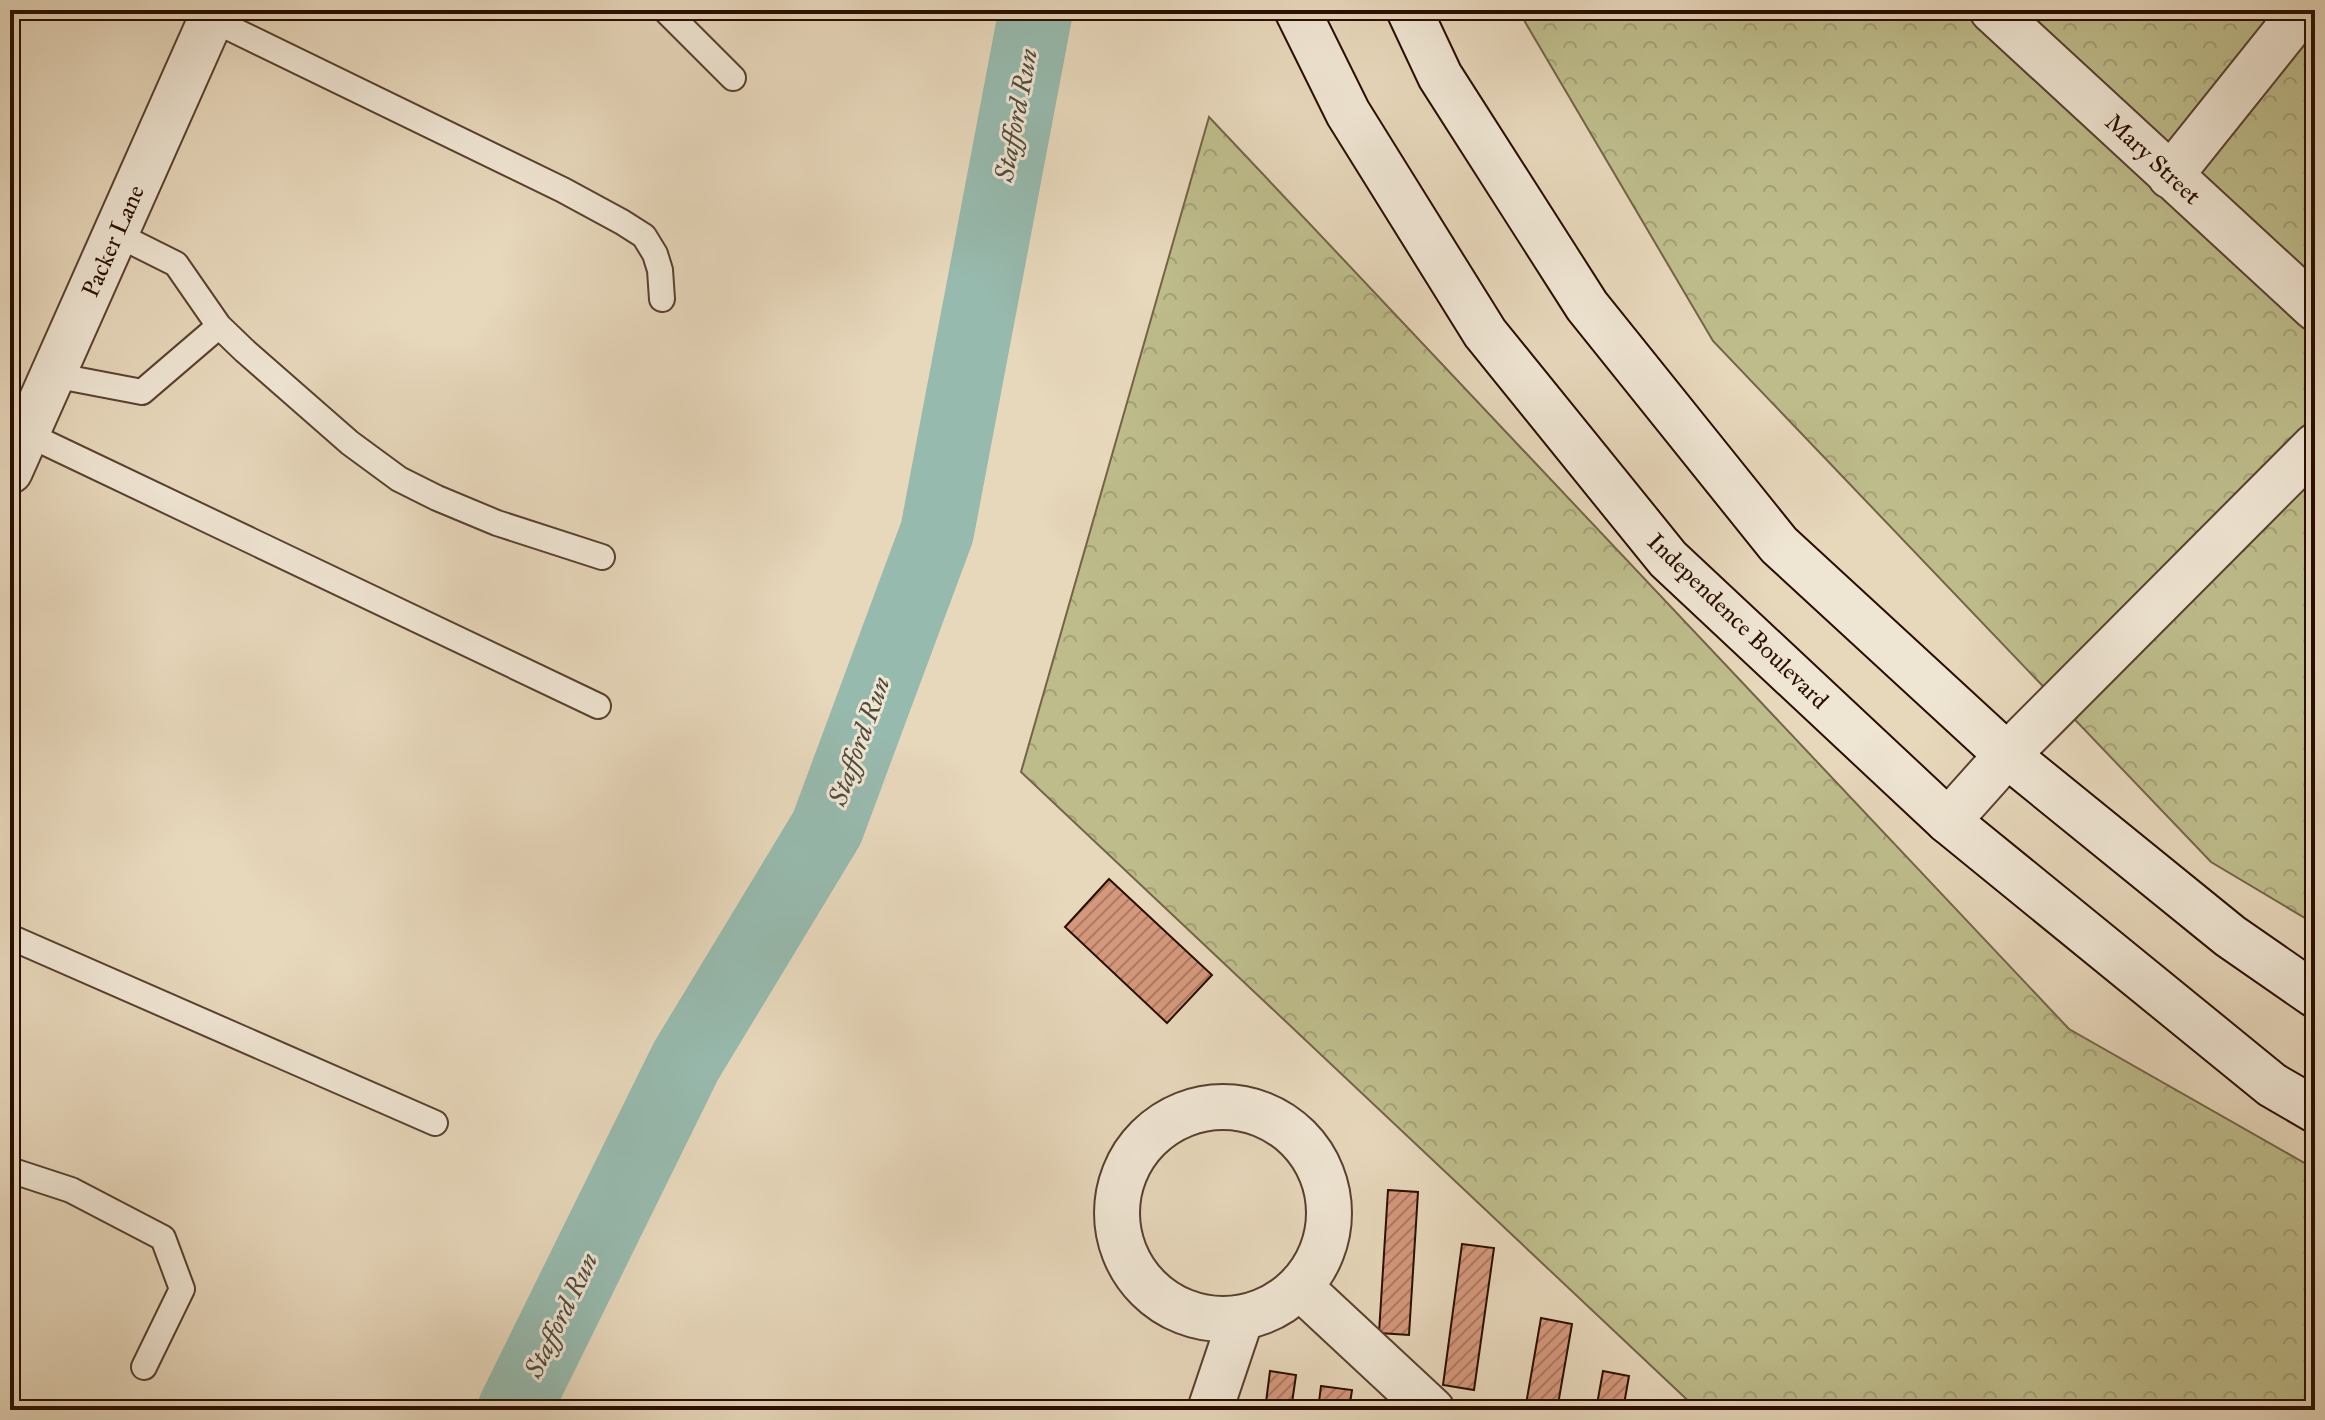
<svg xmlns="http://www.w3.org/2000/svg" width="2325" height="1420" font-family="'IM FELL Great Primer',serif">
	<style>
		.forest { fill: url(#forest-crowns); stroke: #746446; stroke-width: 2 }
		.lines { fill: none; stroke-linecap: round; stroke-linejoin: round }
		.river { stroke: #97baae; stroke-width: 74 }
		.building { fill: url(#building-hatch); stroke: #2a0d00; stroke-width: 2 }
		.service-casing { stroke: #59402f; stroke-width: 28 }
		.minor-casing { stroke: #59402f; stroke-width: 48 }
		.secondary-casing { stroke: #2a0d00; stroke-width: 48 }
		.service { stroke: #efe5d3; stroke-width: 24 }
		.minor { stroke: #efe5d3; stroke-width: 44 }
		.secondary { stroke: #efe5d3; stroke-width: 44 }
		.labels { text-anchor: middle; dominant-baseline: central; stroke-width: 6; stroke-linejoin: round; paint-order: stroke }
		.street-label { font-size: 24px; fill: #2a0d00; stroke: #efe5d3 }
		.water-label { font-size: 26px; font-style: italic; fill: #504a3d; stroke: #efe5d3 }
	</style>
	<defs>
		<pattern id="forest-crowns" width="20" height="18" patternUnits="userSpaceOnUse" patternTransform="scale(2)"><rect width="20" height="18" fill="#bebc8b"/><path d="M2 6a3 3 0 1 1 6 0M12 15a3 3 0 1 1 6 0" fill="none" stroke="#a3a076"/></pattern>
		<pattern id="building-hatch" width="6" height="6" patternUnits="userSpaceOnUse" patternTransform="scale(2)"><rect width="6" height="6" fill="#d5987c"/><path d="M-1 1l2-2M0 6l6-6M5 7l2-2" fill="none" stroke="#ad7a63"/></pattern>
	</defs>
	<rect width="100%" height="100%" fill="#e7d7bb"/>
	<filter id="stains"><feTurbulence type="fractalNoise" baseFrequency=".0025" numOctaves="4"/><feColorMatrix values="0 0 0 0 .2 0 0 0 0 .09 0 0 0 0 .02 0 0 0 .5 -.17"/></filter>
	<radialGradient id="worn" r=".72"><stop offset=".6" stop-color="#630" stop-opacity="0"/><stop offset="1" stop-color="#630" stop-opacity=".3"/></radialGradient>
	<path class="forest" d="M1518,10H2315V924L2211,862L1713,341Z
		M1209,117L2069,1029L2315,1169V1410H1698L1021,772Z"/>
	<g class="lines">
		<path class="river" d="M514,1410L686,1061L827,828L937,532L1036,10"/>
	</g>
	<path class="building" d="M1109,879L1212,975L1167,1023L1065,927Z
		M1388,1190L1418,1192L1409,1335L1379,1333Z
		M1462,1244L1494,1248L1474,1390L1443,1385Z
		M1541,1318L1572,1324L1557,1410H1525Z
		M1270,1371L1296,1375L1291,1410H1265Z
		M1603,1371L1629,1376L1623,1410H1596Z
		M1321,1386L1352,1390L1349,1410H1318Z"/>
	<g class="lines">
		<defs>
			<path id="service" d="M665,10L733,78
				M211,19L563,190L622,222L644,236L655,254L660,270L662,299
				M116,234L176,264L219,326L245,351L350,443L399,479L437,498L497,523L602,557
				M53,375L142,392L219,326
				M27,434L598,706
				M10,937L435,1123
				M10,1170L71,1190L163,1238L182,1289L144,1367"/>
			<path id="minor" d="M1992,10L2315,308
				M2170,176L2298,16
				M10,471L215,10
				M1948,821L2007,755L2315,446
				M1117 1213a106 106 0 1 1 212 0a106 106 0 1 1-212 0Z
				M1302,1289L1432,1410
				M1210,1410L1241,1318"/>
			<path id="secondary" d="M1297,10L1348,113L1485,333L1668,559L1948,821L2272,1085L2315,1110
				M1409,10L1440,76L1587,306L1779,545L2007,755L2230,936L2315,995"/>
		</defs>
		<use href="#service" class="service-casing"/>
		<use href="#minor" class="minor-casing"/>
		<use href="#secondary" class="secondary-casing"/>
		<use href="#service" class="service"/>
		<use href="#minor" class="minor"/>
		<use href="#secondary" class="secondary"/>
	</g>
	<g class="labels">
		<g class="street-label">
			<text transform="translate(2153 159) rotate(43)">Mary Street</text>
			<text transform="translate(113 241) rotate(-66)">Packer Lane</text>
			<text transform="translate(1738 621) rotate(44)">Independence Boulevard</text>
		</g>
		<g class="water-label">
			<text transform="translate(1016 115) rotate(-79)">Stafford Run</text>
			<text transform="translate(859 741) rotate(-70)">Stafford Run</text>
			<text transform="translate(561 1315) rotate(-64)">Stafford Run</text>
		</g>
	</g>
	<rect width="2325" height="1420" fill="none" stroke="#e7d7bb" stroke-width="40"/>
	<rect x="12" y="12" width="2301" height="1396" fill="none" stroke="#2a0d00" stroke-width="4"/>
	<rect x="20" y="20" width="2285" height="1380" fill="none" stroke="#2a0d00" stroke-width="2"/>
	<rect width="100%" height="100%" filter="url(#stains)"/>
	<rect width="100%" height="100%" fill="url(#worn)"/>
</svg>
